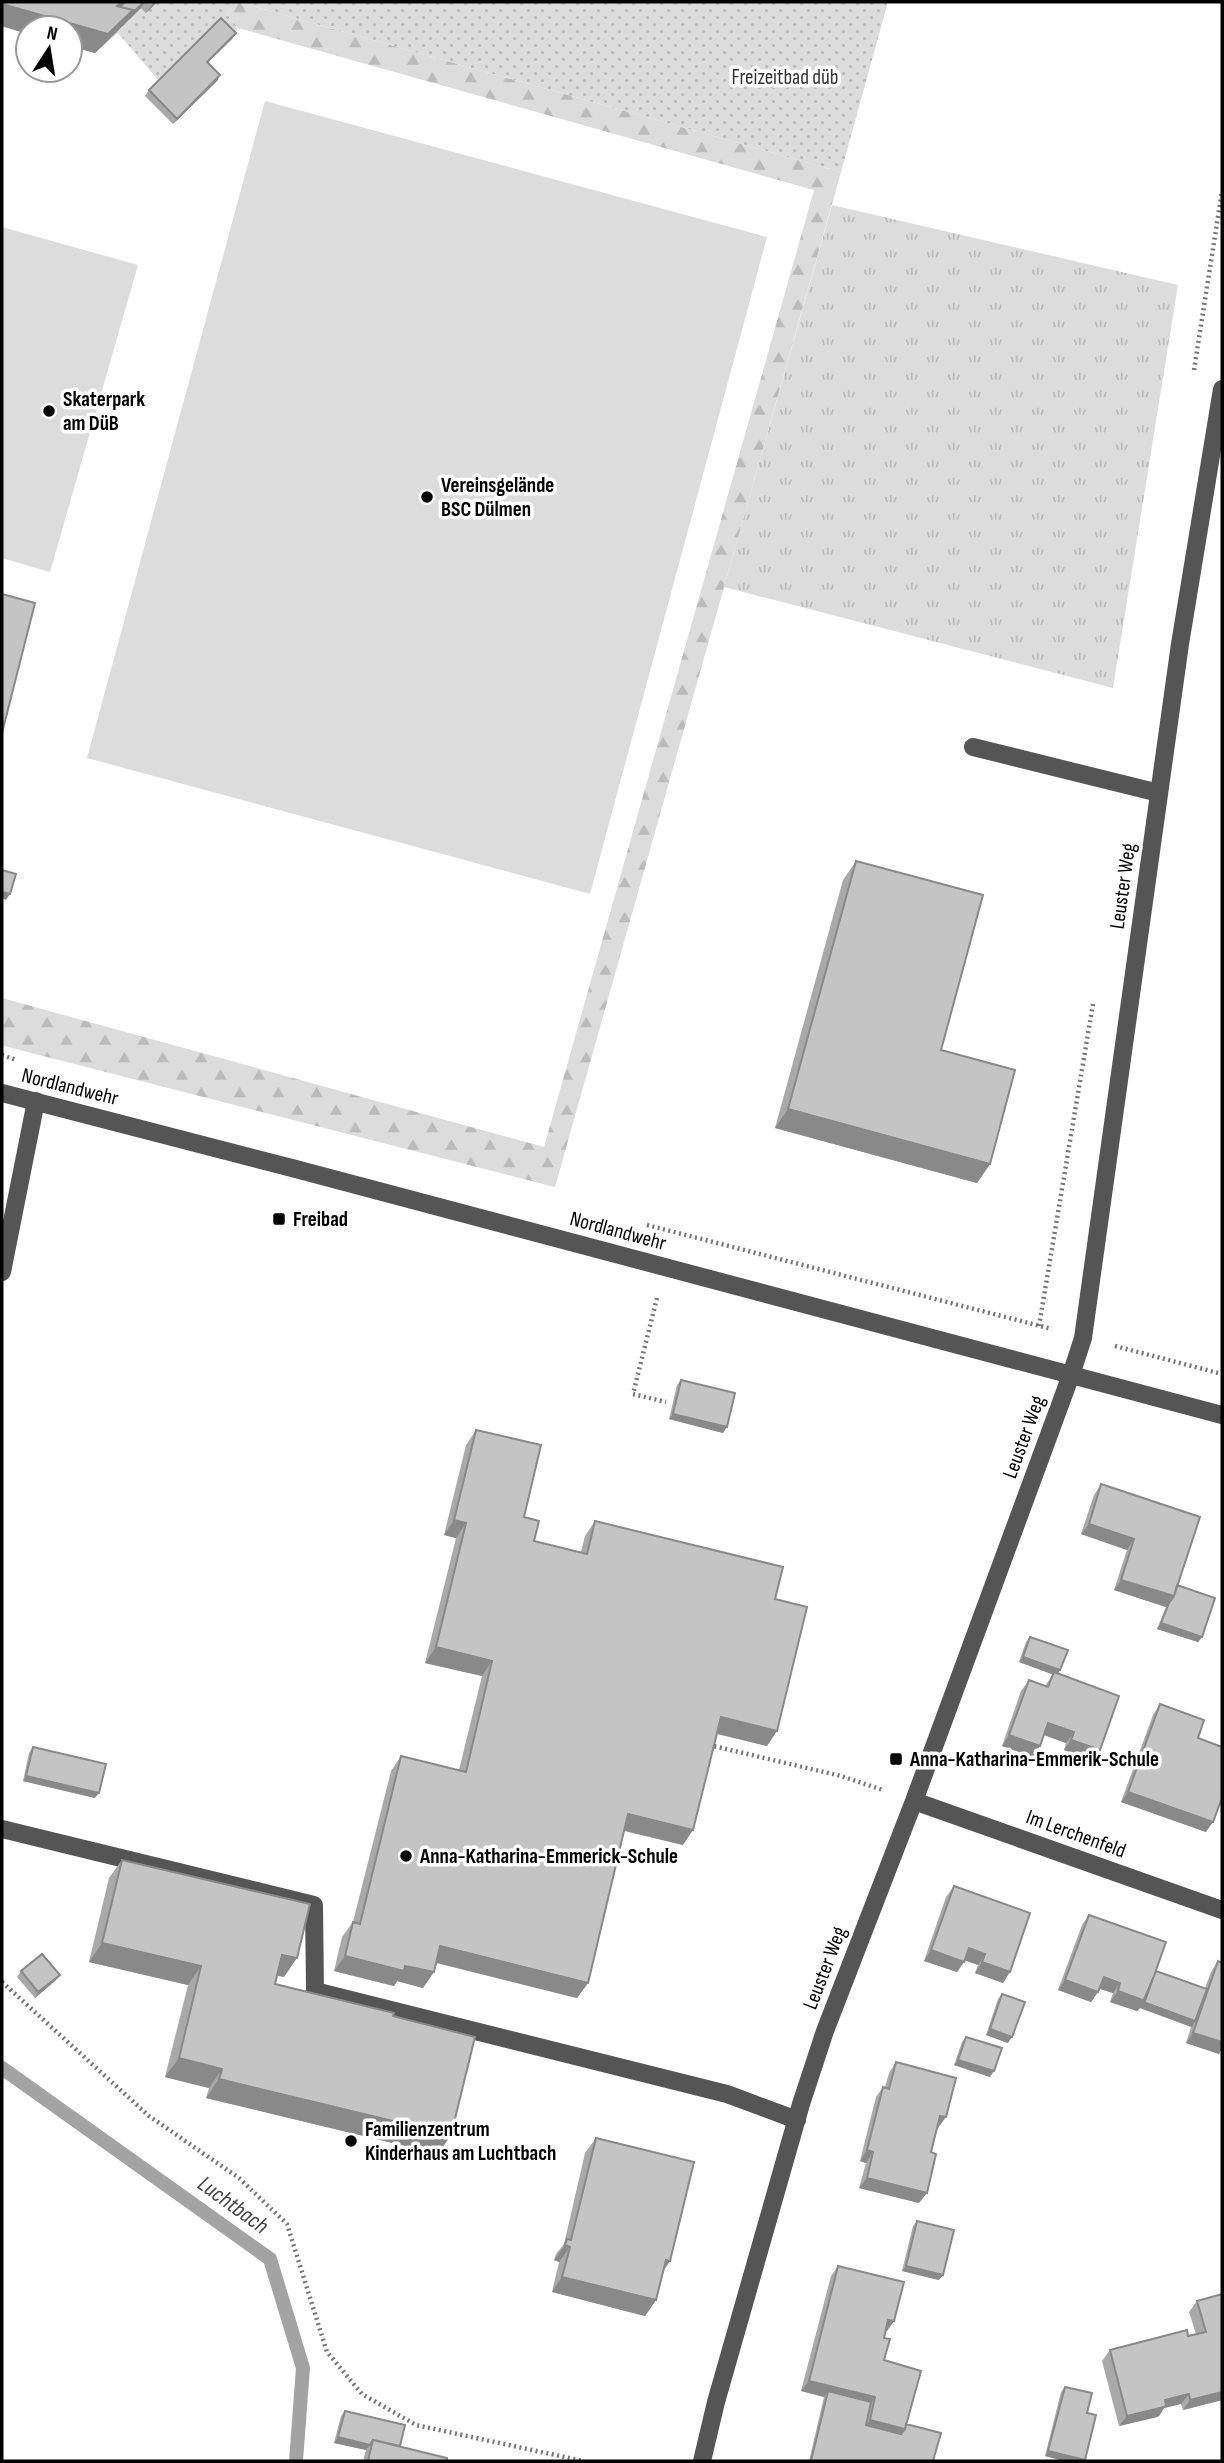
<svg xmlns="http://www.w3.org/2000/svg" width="1224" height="2463" font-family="'Sofia Sans Condensed',sans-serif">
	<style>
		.grass { fill: url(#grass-tufts) }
		.forest { fill: url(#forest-firs) }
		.park { fill: url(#park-dots) }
		.pitch { fill: #dcdcdc }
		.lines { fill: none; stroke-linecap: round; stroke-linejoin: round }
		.stream { stroke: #a3a3a3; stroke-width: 14 }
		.path { stroke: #777; stroke-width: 4.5; stroke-dasharray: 2 3.5; stroke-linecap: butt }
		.minor { stroke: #555; stroke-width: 18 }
		.wall { fill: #a9a9a9 }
		.shaded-wall { fill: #898989 }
		.building { fill: #c4c4c4; stroke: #898989; stroke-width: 2 }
		.poi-dot { fill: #000; stroke: #fff; stroke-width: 2.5 }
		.labels { text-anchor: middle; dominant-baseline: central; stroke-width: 7; stroke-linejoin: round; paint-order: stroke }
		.park-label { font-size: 21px; fill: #333; stroke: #fff }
		.poi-label { font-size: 21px; font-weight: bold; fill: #000; stroke: #fff; text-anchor: start }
		.street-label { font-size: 21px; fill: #000; stroke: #fff }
		.water-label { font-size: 23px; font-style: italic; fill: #444; stroke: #fff }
	</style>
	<defs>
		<pattern id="grass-tufts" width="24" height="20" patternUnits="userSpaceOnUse" patternTransform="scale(1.75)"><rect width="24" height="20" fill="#dcdcdc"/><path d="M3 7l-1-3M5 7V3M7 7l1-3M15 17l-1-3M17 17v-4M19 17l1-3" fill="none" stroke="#bbb"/></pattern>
		<pattern id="forest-firs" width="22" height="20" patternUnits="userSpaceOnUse" patternTransform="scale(1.75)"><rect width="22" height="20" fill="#dcdcdc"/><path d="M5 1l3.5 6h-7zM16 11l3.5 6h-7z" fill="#bbb"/></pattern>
		<pattern id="park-dots" width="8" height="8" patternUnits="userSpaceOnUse" patternTransform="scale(1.75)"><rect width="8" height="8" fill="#dcdcdc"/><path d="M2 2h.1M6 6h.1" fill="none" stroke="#bbb" stroke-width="1.8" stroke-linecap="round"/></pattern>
	</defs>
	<rect width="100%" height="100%" fill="#fff"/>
	<path class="grass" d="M832,205L1178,285L1113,688L724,587Z"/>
	<path class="forest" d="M238,2L841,172L555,1187L8,1047L2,1045V998L544,1147L814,190L238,28L227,14Z"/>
	<path class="park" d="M2,2H888L841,172L238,2L227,14L238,28L232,39L204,67L159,81L118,33L95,53L70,46V28H28V34L2,27Z"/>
	<path class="pitch" d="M265,101L767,237L590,894L87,758Z
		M2,227L138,265L50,572L2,558Z"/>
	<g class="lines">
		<path class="stream" d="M2,2068L270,2259L303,2368L296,2461"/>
		<path class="path" d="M1194,370L1222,191
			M2,1055L16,1060
			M647,1225L1052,1329
			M657,1298L633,1394L666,1402
			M1039,1326L1093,1004
			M1115,1346L1222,1374
			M709,1745L841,1776L883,1790
			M2,1982L149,2116L239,2178L287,2224L327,2352L362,2394L416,2425L583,2461"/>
		<path class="minor" d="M973,747L1159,793
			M2,1093L292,1168L1222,1415
			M2,1272L36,1101
			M914,1801L1222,1910
			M2,1829L314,1905L315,1991L727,2094L797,2120
			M702,2461L716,2402L801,2104L825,2031L914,1801L1071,1375L1083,1338L1180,644L1222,389"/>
	</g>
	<path class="wall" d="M2,2H157L146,13L141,8L95,53L70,46V28L28,34L2,26Z
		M236,33L232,39L208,62L220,75L217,81L173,124L145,96L149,90Z
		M856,861L941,1050L990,1164L977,1183L775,1128L843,880Z
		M681,1380L723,1433L669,1419L677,1385Z
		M476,1430L524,1517L534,1541L581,1552L585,1536L595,1521L775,1599L767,1746L717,1734L683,1845L624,1831L588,1983L577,1998L436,1963L423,1988L397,1981L394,1986L334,1971L342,1937L353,1922L391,1771L401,1756L459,1770L482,1676L425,1663L456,1538L444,1535L466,1445Z
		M1101,1484L1177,1585L1202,1637L1198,1642L1157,1629L1166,1607L1114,1590L1127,1550L1081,1534L1094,1495Z
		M1030,1637L1058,1674L1100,1750L1092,1760L1064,1750L1066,1743L1044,1735L1033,1757L1002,1746L1021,1691L1029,1680L1045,1686L1053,1674L1019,1662L1026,1642Z
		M1160,1704L1198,1738L1206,1832L1121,1802L1153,1715Z
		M33,1747L95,1798L23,1781L29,1753Z
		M122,1860L284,1977L277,1975L275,1984L393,2016L451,2135L438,2154L206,2098L209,2088L165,2077L188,1985L89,1962L109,1878Z
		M954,1886L1003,1983L975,1973L978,1965L965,1960L957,1972L924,1961L946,1897Z
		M1089,1915L1156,1971L1205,1988L1211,1972L1218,1961L1222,1963V2049L1219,2054L1186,2043L1191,2027L1140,2008L1137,2011L1110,2002L1113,1993L1100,1989L1091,2002L1058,1990L1082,1925Z
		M21,1971L56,1980L35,1998L17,1977Z
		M1002,1994L1008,2043L986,2035L998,1999Z
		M966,2037L990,2077L954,2065L962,2042Z
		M896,2062L938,2128L937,2127L919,2203L859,2188L866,2163L860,2161L876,2097L883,2087H885L889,2073Z
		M596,2138L663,2271L656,2300L645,2316L552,2292L559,2262L554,2260L556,2254L564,2244L585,2153Z
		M917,2221L939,2280L902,2271L913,2226Z
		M838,2266L887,2331H886L884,2338V2360L906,2424L933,2461H809L824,2397L801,2391L831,2276Z
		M1222,2294V2400L1183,2410L1181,2404L1164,2408L1159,2416L1157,2417L1119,2426L1102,2361L1110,2350L1196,2334L1189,2312L1197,2301Z
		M1065,2387L1087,2413L1084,2461H1064L1045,2456L1061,2392Z
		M345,2411L400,2446L447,2461H363L366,2450L334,2443L341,2416Z"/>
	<path class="shaded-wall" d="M122,2H145L141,8L95,53L70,46V28H28V34L2,26V4L117,6Z
		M154,2H157L146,13Z
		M236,33L232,39L203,67L207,62Z
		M220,75L217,81L173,124L177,119Z
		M2,892L10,894L6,900L2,898Z
		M788,1109L990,1164L977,1183L775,1128Z
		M673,1414L727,1427L723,1433L669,1419Z
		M454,1520L466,1523L456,1538L444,1535Z
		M1089,1524L1134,1539L1127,1550L1081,1534Z
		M1121,1580L1174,1596L1166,1607L1114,1590Z
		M1161,1623L1202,1637L1198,1642L1157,1629Z
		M436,1647L492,1661L482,1676L425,1663Z
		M1023,1657L1060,1670L1057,1676L1019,1662Z
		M721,1717L777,1731L767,1746L710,1732Z
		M1048,1723L1074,1732L1066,1743L1041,1734Z
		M1009,1735L1040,1746L1033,1757L1002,1746Z
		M1071,1740L1100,1750L1092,1760L1064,1750Z
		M26,1776L99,1793L95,1798L23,1781Z
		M1128,1792L1213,1822L1206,1832L1121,1802Z
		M628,1814L693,1830L683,1845L618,1829Z
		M102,1943L201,1966L188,1985L89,1962Z
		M440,1946L588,1983L577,1998L430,1961Z
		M969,1948L985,1954L978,1965L961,1959Z
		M931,1950L964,1962L957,1972L924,1961Z
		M282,1955L297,1958L284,1977L269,1974Z
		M345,1956L405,1966L434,1972L423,1988L397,1981L394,1986L334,1971Z
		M982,1962L1010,1972L1003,1983L975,1973Z
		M60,1975L56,1980L35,1998L38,1992Z
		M1104,1977L1120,1983L1113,1993L1097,1988Z
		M1065,1980L1098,1992L1091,2002L1058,1990Z
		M1118,1991L1145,2001L1195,2021L1192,2027L1140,2008L1137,2011L1110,2002Z
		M990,2029L1012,2037L1008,2043L986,2035Z
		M1193,2033L1222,2042V2049L1219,2054L1186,2043Z
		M179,2058L222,2069L209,2088L165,2077Z
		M958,2060L994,2071L990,2077L954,2065Z
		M219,2079L451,2135L438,2154L206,2098Z
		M940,2116L946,2117L938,2128L933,2127Z
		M867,2150L873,2152L866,2163L860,2161Z
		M867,2178L927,2193L919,2203L859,2188Z
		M565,2245L570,2247L559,2262L554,2260Z
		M666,2260L670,2261L660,2276Z
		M906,2266L943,2275L939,2280L902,2271Z
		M562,2277L656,2300L645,2316L552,2292Z
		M888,2320L894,2321L887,2331L881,2330Z
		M809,2381L875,2397L868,2408L828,2391L824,2397L801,2391Z
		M1222,2392V2400L1183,2410L1190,2400Z
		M1189,2394L1181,2404L1164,2408L1159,2416L1157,2417L1119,2426L1127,2416L1165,2400Z
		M870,2420L905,2429L897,2439L862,2430Z
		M338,2437L370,2445L366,2450L334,2443Z
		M1048,2451L1085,2460L1084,2461H1064L1045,2456Z"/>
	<path class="building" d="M2,2H122L117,6L133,10L108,34L2,4Z
		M125,2H144L127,18L133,10L120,7Z
		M221,18L236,33L207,62L220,75L177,119L149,90Z
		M2,594L35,603L2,733Z
		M856,861L983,895L941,1050L1015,1070L990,1164L788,1109Z
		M2,870L16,874L10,894L2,892Z
		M681,1380L735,1393L727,1427L673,1414Z
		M476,1430L541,1445L524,1517L539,1521L534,1541L587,1554L595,1521L783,1567L775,1599L807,1607L777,1731L721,1717L693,1830L628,1814L588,1983L440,1946L434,1972L405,1966L404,1971L345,1956L353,1922L360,1924L401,1756L466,1772L492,1661L436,1647L466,1523L454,1520Z
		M1101,1484L1200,1517L1174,1596L1121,1580L1134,1539L1089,1524Z
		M1177,1585L1215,1598L1202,1637L1161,1623L1169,1603L1174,1596Z
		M1030,1637L1068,1650L1060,1670L1023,1657Z
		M1054,1672L1119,1696L1100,1750L1071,1740L1074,1732L1048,1723L1040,1746L1009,1735L1029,1680L1048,1687Z
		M1160,1704L1204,1720L1198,1738L1222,1747V1798L1213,1822L1128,1792Z
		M33,1747L106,1764L99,1793L26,1776Z
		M122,1860L310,1904L297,1958L282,1955L275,1984L394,2013L393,2016L475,2037L451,2135L219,2079L222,2069L179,2058L201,1966L102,1943Z
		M954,1886L1030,1913L1010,1972L982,1962L985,1954L969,1948L964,1962L931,1950Z
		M1089,1915L1166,1942L1145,2001L1118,1991L1120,1983L1104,1977L1098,1992L1065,1980Z
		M42,1954L60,1975L38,1992L21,1971Z
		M1218,1961L1222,1963V2042L1193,2033Z
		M1156,1971L1207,1989L1195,2021L1143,2002Z
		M1002,1994L1025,2002L1012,2037L990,2029Z
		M966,2037L1002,2048L994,2071L958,2060Z
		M896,2062L956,2078L946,2117L940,2116L931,2152L936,2154L927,2193L867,2178L873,2152L867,2150L883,2087L889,2089Z
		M596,2138L694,2162L670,2261L666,2260L656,2300L562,2277L570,2247L565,2245L567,2239L571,2240Z
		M917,2221L954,2230L943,2275L906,2266Z
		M838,2266L904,2282L894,2321L888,2320L884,2338L890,2339L884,2360L921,2371L905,2429L870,2420L875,2397L809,2381Z
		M1222,2294V2392L1190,2400L1189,2394L1165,2400L1166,2405L1164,2407L1127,2416L1110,2350L1187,2330L1188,2336L1206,2332L1197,2301Z
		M1065,2387L1092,2393L1087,2413L1096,2415L1085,2460L1048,2451Z
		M828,2391L871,2402L866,2425L901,2434L905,2429L906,2424L941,2433L933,2461H811Z
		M345,2411L405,2425L400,2446L373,2440L370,2445L338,2437Z
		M373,2440L447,2458V2461H368Z"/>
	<g class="poi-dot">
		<circle cx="49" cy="411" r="7"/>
		<circle cx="427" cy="497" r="7"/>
		<rect x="272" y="1212" width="14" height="14" rx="3.5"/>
		<rect x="889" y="1752" width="14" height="14" rx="3.5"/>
		<circle cx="406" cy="1856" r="7"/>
		<circle cx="351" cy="2141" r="7"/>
	</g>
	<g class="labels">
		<g class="park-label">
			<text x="785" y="77">Freizeitbad düb</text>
		</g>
		<g class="poi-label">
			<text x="63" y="399">Skaterpark<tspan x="63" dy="24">am DüB</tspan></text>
			<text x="441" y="485">Vereinsgelände<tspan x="441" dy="24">BSC Dülmen</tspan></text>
			<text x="293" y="1219">Freibad</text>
			<text x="910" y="1759">Anna-Katharina-Emmerik-Schule</text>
			<text x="420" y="1856">Anna-Katharina-Emmerick-Schule</text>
			<text x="365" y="2129">Familienzentrum<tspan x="365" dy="24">Kinderhaus am Luchtbach</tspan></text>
		</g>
		<g class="street-label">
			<text transform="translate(1123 886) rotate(-82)">Leuster Weg</text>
			<text transform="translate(70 1087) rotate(14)">Nordlandwehr</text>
			<text transform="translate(618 1231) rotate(15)">Nordlandwehr</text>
			<text transform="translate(1024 1437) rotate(-70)">Leuster Weg</text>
			<text transform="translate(1076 1834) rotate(20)">Im Lerchenfeld</text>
			<text transform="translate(825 1968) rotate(-69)">Leuster Weg</text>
		</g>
		<g class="water-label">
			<text transform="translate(233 2205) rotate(36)">Luchtbach</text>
		</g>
	</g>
	<rect width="1224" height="2463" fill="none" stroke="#000000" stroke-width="7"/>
	<g transform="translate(49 49) rotate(12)"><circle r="33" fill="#ffffff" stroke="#999999" stroke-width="2"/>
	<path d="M0-5L12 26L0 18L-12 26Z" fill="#000000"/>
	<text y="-10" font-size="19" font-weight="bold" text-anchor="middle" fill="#000000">N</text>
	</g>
</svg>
